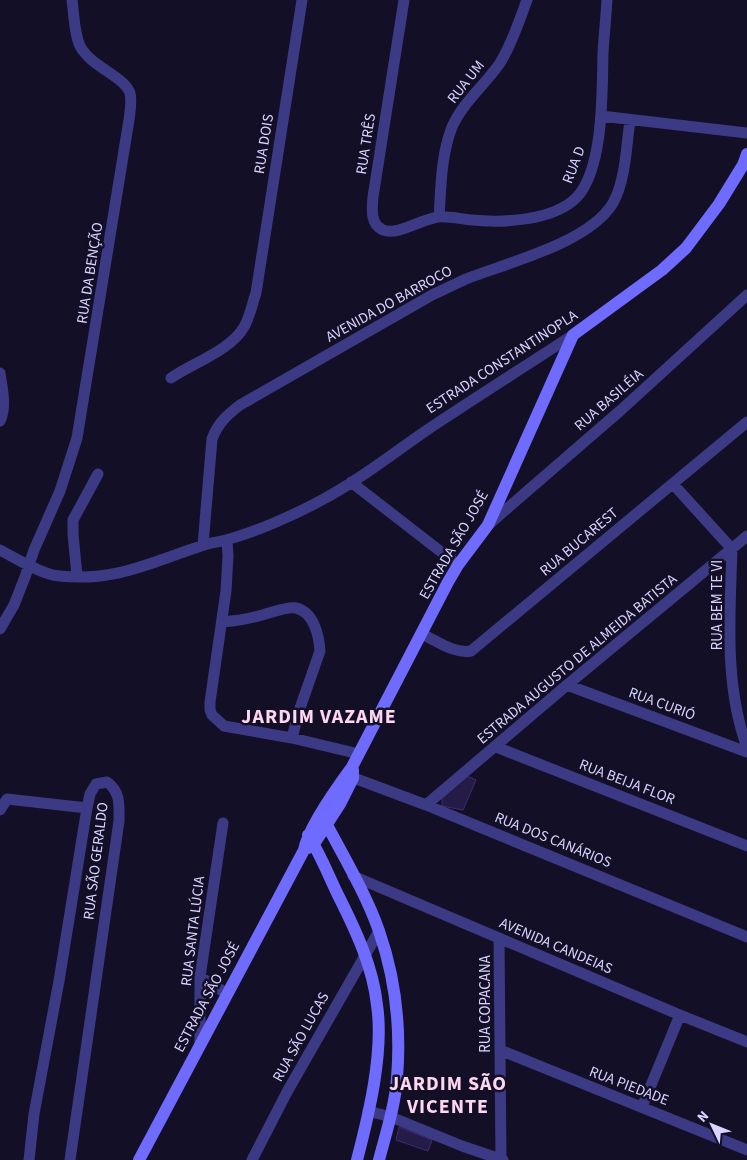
<svg xmlns="http://www.w3.org/2000/svg" width="747" height="1160" font-family="'Source Sans 3',sans-serif">
	<style>
		.building { fill: #241b47; stroke: #3b2d73 }
		.lines { fill: none; stroke-linecap: round; stroke-linejoin: round }
		.street { stroke: #3d3a85; stroke-width: 11 }
		.secondary { stroke: #6f6bff; stroke-width: 12 }
		.labels { text-anchor: middle; dominant-baseline: central; stroke-width: 5; stroke-linejoin: round; paint-order: stroke }
		.street-label { font-size: 15px; fill: #d9d4ff; stroke: #130f26 }
		.district-label { font-size: 20px; font-weight: bold; letter-spacing: 1px; fill: #ffd6f0; stroke: #130f26 }
	</style>
	<rect width="100%" height="100%" fill="#130f26"/>
	<path class="building" d="M467,776L476,780L463,810L442,806V798Z
		M399,1127L432,1140L428,1151L396,1140Z"/>
	<g class="lines">
		<path class="street" d="M404,0L373,197C372,208 370,225 383,230C397,236 422,219 438,217C449,216 461,219 472,220C503,223 554,221 577,197C604,167 602,92 603,53C604,35 606,18 607,0
			M601,116L747,133
			M439,217C441,187 441,155 452,127C463,102 485,85 500,63C512,44 519,21 527,0
			M0,373C2,388 7,407 0,421
			M171,378C193,363 231,350 244,327C250,317 252,304 256,293L302,0
			M351,482L458,565
			M673,484L732,549C730,614 724,686 747,747
			M488,525L621,410L747,295
			M227,540L228,556L226,591L210,702V710L212,715L224,726L292,738L359,754
			M203,545L212,439C218,423 227,415 240,405L432,295C443,290 455,284 466,279C509,262 589,243 613,203C626,179 626,147 630,121
			M0,550C15,558 43,575 59,576C115,582 149,563 201,546C209,543 218,542 226,540C256,532 294,515 320,501C358,481 392,454 427,430C475,398 524,367 573,335
			M77,576L73,534V520L98,474
			M222,622C233,621 243,620 254,617C265,615 286,606 296,608C314,612 319,636 320,651L299,711L292,738
			M0,629L14,605L25,577L34,550L60,491L77,438L129,120C130,112 132,102 130,93C124,76 91,67 80,46C74,33 74,14 72,0
			M422,634C437,641 454,654 471,651L747,422
			M567,685L747,752
			M496,747L747,846
			M346,775L426,805L747,937
			M426,805L567,685L747,536
			M0,810L7,799L87,808
			M353,876L680,1015L747,1042
			M499,939L501,1159
			M200,977L226,993
			M200,1044V977L223,823
			M500,1050L747,1150
			M642,1107L680,1015
			M368,1111L391,1117L462,1146L503,1160
			M29,1160L34,1114L59,981L87,808L90,794L96,784L107,782C121,792 119,806 119,821L70,1160
			M252,1160L287,1092L379,931"/>
		<path class="secondary" d="M320,815L327,825C345,859 366,894 379,931C395,977 401,1029 397,1078C395,1106 386,1133 379,1160
			M308,835C321,855 329,877 339,897C356,931 373,967 377,1005C384,1052 369,1114 357,1160
			M308,848L314,844L340,804L353,778V770
			M139,1160L304,850C308,827 338,786 352,767L448,582L458,565L488,525L573,335L662,270L686,248L719,204L743,165L747,154"/>
	</g>
	<g class="labels">
		<g class="street-label">
			<text transform="translate(466 82) rotate(-52)">RUA UM</text>
			<text transform="translate(264 144) rotate(-81)">RUA DOIS</text>
			<text transform="translate(366 144) rotate(-81)">RUA TRÊS</text>
			<text transform="translate(574 165) rotate(-69)">RUA D</text>
			<text transform="translate(90 273) rotate(-81)">RUA DA BENÇÃO</text>
			<text transform="translate(389 304) rotate(-29)">AVENIDA DO BARROCO</text>
			<text transform="translate(502 362) rotate(-33)">ESTRADA CONSTANTINOPLA</text>
			<text transform="translate(609 400) rotate(-41)">RUA BASILÉIA</text>
			<text transform="translate(579 542) rotate(-40)">RUA BUCAREST</text>
			<text transform="translate(454 545) rotate(-60)">ESTRADA SÃO JOSÉ</text>
			<text transform="translate(717 605) rotate(-90)">RUA BEM TE VI</text>
			<text transform="translate(577 659) rotate(-40)">ESTRADA AUGUSTO DE ALMEIDA BATISTA</text>
			<text transform="translate(662 704) rotate(20)">RUA CURIÓ</text>
			<text transform="translate(627 782) rotate(21)">RUA BEIJA FLOR</text>
			<text transform="translate(553 840) rotate(22)">RUA DOS CANÁRIOS</text>
			<text transform="translate(96 861) rotate(-83)">RUA SÃO GERALDO</text>
			<text transform="translate(193 931) rotate(-83)">RUA SANTA LÚCIA</text>
			<text transform="translate(556 946) rotate(23)">AVENIDA CANDEIAS</text>
			<text transform="translate(207 997) rotate(-62)">ESTRADA SÃO JOSÉ</text>
			<text transform="translate(485 1004) rotate(-90)">RUA COPACANA</text>
			<text transform="translate(301 1037) rotate(-61)">RUA SÃO LUCAS</text>
			<text transform="translate(629 1086) rotate(21)">RUA PIEDADE</text>
		</g>
		<g class="district-label">
			<text x="319" y="717">JARDIM VAZAME</text>
			<text x="448" y="1084">JARDIM SÃO<tspan x="448" dy="23">VICENTE</tspan></text>
		</g>
	</g>
	<g transform="translate(712 1125) rotate(313)" stroke="#130f26" stroke-width="4" paint-order="stroke">
	<path d="M0-4L9 19L0 12L-9 19Z" fill="#d9d4ff"/>
	<text y="-8" font-size="14" font-weight="bold" text-anchor="middle" fill="#d9d4ff">N</text>
	</g>
</svg>
